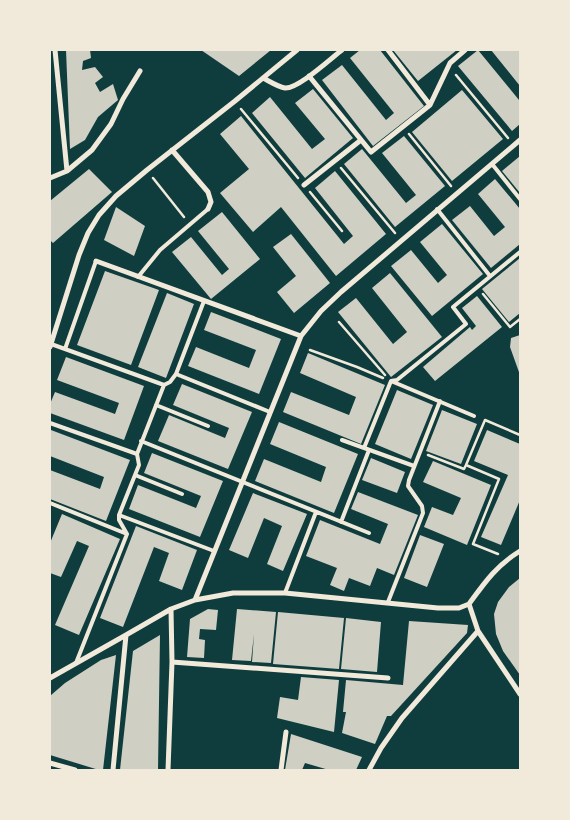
<svg xmlns="http://www.w3.org/2000/svg" width="570" height="820" font-family="'Public Sans',sans-serif">
	<style>
		.building { fill: #cfcfc3 }
		.lines { fill: none; stroke-linecap: round; stroke-linejoin: round }
		.path { stroke: #f1e9da; stroke-width: 2.5 }
		.service { stroke: #f1e9da; stroke-width: 4 }
		.minor { stroke: #f1e9da; stroke-width: 5 }
	</style>
	<rect width="100%" height="100%" fill="#0f3d3e"/>
	<path class="building" d="M66,50H90L91,58L83,61L82,70L95,67L103,77L95,83L100,92L113,84L118,100L98,117L85,140L70,149Z
		M201,50H271L239,76Z
		M360,50H380L424,106L373,146L322,80L342,65L386,120L394,113L350,58Z
		M393,50H457L418,81Z
		M478,50L519,100L520,99V124L512,131L458,66Z
		M491,50H520V86Z
		M313,89L353,138L305,178L252,113L270,97L312,149L325,139L295,103Z
		M462,90L503,139L452,181L412,132Z
		M241,116L344,244L353,236L315,188L335,171L386,234L336,276L281,207L253,232L220,193L249,169L220,134Z
		M404,136L445,186L395,227L344,164L362,149L406,203L416,195L382,153Z
		M520,156V193L502,171Z
		M89,169L112,192L53,243L50,240V201Z
		M495,179L520,209V244L491,268L452,220L470,206L494,236L505,227L478,194Z
		M116,207L145,226L134,256L104,240Z
		M222,212L260,259L211,299L172,252L191,237L222,275L229,269L198,231Z
		M442,224L483,274L432,316L391,266L411,250L438,283L447,275L420,242Z
		M291,234L330,283L294,313L277,292L296,276L273,247Z
		M520,258V313L509,322L482,289Z
		M105,271L159,290L131,365L77,345Z
		M390,273L442,337L391,377L338,312L356,298L393,344L407,332L372,288Z
		M167,293L194,304L166,378L138,367Z
		M477,296L502,327L435,381L423,367L470,327L472,330L476,326L462,308Z
		M211,312L281,339L259,394L188,366L196,347L249,368L256,350L204,330Z
		M520,335V375L510,347L511,338Z
		M308,353L385,385L361,444L283,412L291,392L349,415L356,397L300,373Z
		M66,357L144,386L124,440L50,413V404L55,392L115,414L119,403L57,380Z
		M182,384L252,412L228,469L158,441L169,415L225,438L229,428L173,405Z
		M397,390L433,405L411,459L375,444Z
		M442,410L477,424L461,464L426,451Z
		M279,422L358,454L334,513L255,481L264,459L321,482L326,467L270,444Z
		M51,430L130,460L106,521L50,499V470L100,489L104,477L50,456V433Z
		M487,430L520,444V500L501,545L481,537L508,475L474,461Z
		M152,453L223,481L200,537L129,509L138,485L196,508L201,496L144,473Z
		M371,458L405,472L397,493L362,480Z
		M433,461L491,485L467,545L424,527L432,507L453,515L461,498L423,482Z
		M358,492L418,515L394,575L377,568L370,586L349,578L344,591L330,585L337,568L306,556L320,520L380,544L388,524L351,509Z
		M253,493L307,514L283,571L267,564L282,526L264,518L248,558L229,550Z
		M62,514L120,539L79,635L55,625L89,546L77,541L61,577L50,573V543Z
		M136,526L197,550L182,590L159,581L169,553L154,547L123,627L100,618Z
		M420,535L444,544L427,587L404,578Z
		M520,578V636L519,637L520,639V675L503,651L496,634L494,614L498,602L509,587Z
		M208,609L218,610L216,630L200,629L199,639L205,640L204,658L187,657L190,619Z
		M237,609L276,612L271,663L252,662L254,634L251,661L232,660Z
		M278,612L344,618L339,669L273,664Z
		M346,618L381,622L377,672L341,669Z
		M409,621L468,625L467,633L391,716H387L375,744L342,733L346,712H343L346,680L403,685Z
		M160,635L158,770H120L133,651Z
		M116,655L103,770H99L50,755V696L65,683L101,660Z
		M301,677L339,680L334,732L277,718L280,697L298,700Z
		M291,734L362,757L356,770H329L305,763L302,770H285Z"/>
	<g class="lines">
		<path class="path" d="M456,75L508,138
			M241,109L298,178
			M409,134L451,186
			M341,168L395,233
			M153,178L184,217
			M310,192L342,231
			M483,294L510,327L520,319
			M339,322L385,375
			M310,350L357,367L383,378
			M485,420L466,465L499,479L473,544L498,554
			M485,420L520,435
			M428,455L464,469L466,465"/>
		<path class="service" d="M492,164L520,199
			M437,209L490,276
			M138,277L160,250L208,209
			M51,344L65,349L96,261
			M65,349L164,385
			M176,374L270,412
			M391,381L474,416
			M156,405L208,426
			M50,423L137,454
			M342,440L414,466
			M141,441L369,533
			M364,448L391,381L397,380L466,324L453,307L520,252
			M135,475L182,494
			M50,503L127,534
			M119,515L214,551
			M341,522L369,450
			M285,593L316,512
			M388,602L423,513L422,506L408,486L409,480L440,401
			M76,663L127,534L119,520V515L139,465L137,454L164,385L170,382L176,374L204,301"/>
		<path class="minor" d="M55,50L67,171
			M388,50L430,105
			M309,76L371,152L430,105L450,63L465,50
			M263,78C269,81 278,87 285,88C298,89 330,59 342,50
			M172,150L208,192L211,202L208,209
			M50,178L67,171L92,150L111,124L123,99L140,71
			M304,185L361,140
			M96,261L301,336
			M50,347L79,255L88,233L99,215L116,196L147,170L235,101L297,50
			M195,600L301,336L321,311L341,292L520,140
			M469,604C485,582 496,566 520,551
			M172,662L388,678
			M50,678L126,635L171,609L195,600L233,593H285L438,608H459L469,604L478,631L520,694
			M50,763L75,770
			M113,770L126,635
			M168,770L172,662L171,609
			M281,770L286,732
			M369,770L381,748L402,718L478,631"/>
	</g>
	<rect width="570" height="820" fill="none" stroke="#f1e9da" stroke-width="102"/>
</svg>
